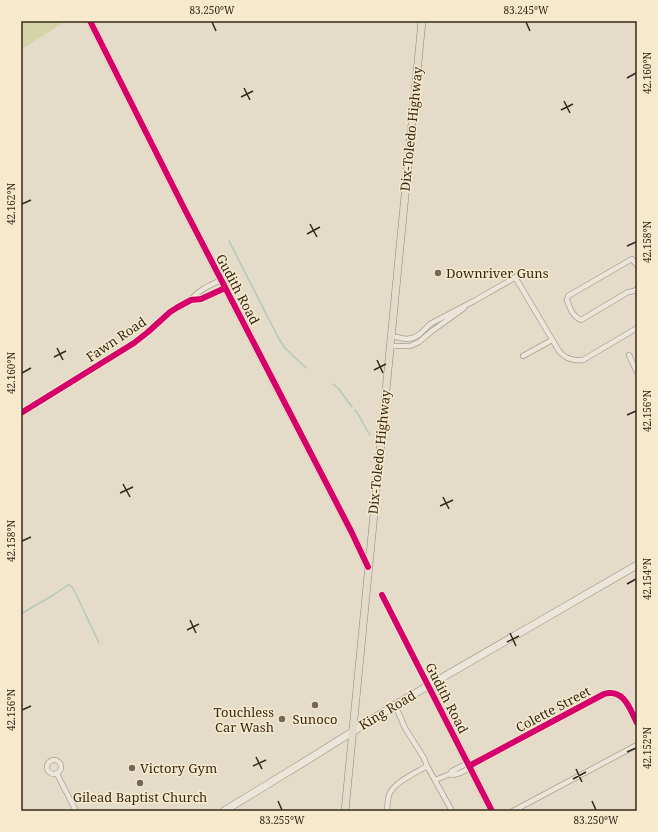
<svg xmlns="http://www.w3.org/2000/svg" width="658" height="832" font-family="'Noto Serif',serif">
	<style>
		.green { fill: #d5d4a9 }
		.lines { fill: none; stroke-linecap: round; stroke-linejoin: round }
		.stream { stroke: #b4c9bc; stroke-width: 1.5 }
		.street-casing { stroke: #a8a092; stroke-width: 6 }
		.secondary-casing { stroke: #989082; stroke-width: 8 }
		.primary-casing { stroke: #8e8679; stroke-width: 8 }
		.street { stroke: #ece6da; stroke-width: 4.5 }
		.secondary { stroke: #ece6da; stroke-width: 7 }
		.primary { stroke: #e3dccb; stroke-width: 7 }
		.cycleway-casing { stroke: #f7eacc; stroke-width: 8 }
		.cycleway { stroke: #d6006c; stroke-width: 6 }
		.ticks { fill: none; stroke: #36281a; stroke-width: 1.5 }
		.poi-dot { fill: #736757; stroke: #f7eacc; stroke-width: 1.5 }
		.labels { text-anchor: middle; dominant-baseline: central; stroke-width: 3; stroke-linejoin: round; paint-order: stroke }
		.street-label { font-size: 13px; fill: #36281a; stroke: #f7eacc }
		.poi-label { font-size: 13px; fill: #36281a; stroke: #f7eacc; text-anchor: start }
		.neatline { fill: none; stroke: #36281a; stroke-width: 1.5 }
		.ticks-label { font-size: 10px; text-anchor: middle; fill: #36281a }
	</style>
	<rect width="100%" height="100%" fill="#e4dcc8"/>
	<path class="green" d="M21,21H66L21,50Z"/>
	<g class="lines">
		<path class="stream" d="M229,241L279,339L285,348L306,368
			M333,384L338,388L352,407
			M355,410C362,418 364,427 370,435
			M21,614L55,594L65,587L69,585L71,586L74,590L99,643"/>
		<defs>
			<path id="street" d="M637,265L632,259L568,296L567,300C570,308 572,316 581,320L628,292L634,291L637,289
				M515,277L559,351C565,359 573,361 583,360L637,328
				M191,300C198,290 211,285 221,280
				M391,336L406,339L413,338L420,334L430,324L474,301L523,273
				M390,346H410L419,342L432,331L464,308
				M629,355L637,372
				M523,356L552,340
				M21,413L134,343L148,332L170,312L178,307L191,300L201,299L225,288
				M382,595L428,685
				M395,705L405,728L424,758L427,766L452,811
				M47 767a7 7 0 1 1 14 0a7 7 0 1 1-14 0Z
				M469,766L604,694C624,688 630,709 637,723
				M57,774L76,811
				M450,774L452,771L468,763
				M435,780L450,774L453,775L460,773L470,768
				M387,811C387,806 388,800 389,795C394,782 416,773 427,766
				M513,811L637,745"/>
			<path id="secondary" d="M90,21L183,206L351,531L368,567
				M428,685L492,811
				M224,811L309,759L395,705L637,565"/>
			<path id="primary" d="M345,811L422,21"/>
		</defs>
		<use href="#street" class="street-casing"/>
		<use href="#secondary" class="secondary-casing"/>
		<use href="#primary" class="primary-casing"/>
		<use href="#street" class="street"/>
		<use href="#secondary" class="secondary"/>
		<use href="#primary" class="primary"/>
		<defs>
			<path id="cycleway" d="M90,21L183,206L351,531L368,567
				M21,413L134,343L148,332L170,312L178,307L191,300L201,299L225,288
				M382,595L492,811
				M469,766L604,694C624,688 630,709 637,723"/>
		</defs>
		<use href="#cycleway" class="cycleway-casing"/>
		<use href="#cycleway" class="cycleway"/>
	</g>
	<path class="ticks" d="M212,22L216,31M526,22L530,31M627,78L636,73M244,88L250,100M241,97L253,91M564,101L570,113M561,110L573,104M22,204L31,200M310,224L317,237M307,234L320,227M627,246L636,242M57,348L63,360M54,357L66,351M377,360L383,373M374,370L386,364M22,373L31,368M627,415L636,411M123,484L130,497M120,493L133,487M443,497L449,509M440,506L453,500M22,541L31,537M627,584L636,579M190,620L196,633M187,630L199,624M510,633L516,646M507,642L519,636M22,710L31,706M627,752L636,748M256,757L262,769M253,766L266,760M576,769L582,782M573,779L586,772M278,801L282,810M592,801L596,810"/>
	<g class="poi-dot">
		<circle cx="438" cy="273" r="4"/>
		<circle cx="315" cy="705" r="4"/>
		<circle cx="282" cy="719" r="4"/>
		<circle cx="132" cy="768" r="4"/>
		<circle cx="140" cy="783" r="4"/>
	</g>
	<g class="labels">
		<g class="street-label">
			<text transform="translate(411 129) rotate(-84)">Dix-Toledo Highway</text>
			<text transform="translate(238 289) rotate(62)">Gudith Road</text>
			<text transform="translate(116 339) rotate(-34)">Fawn Road</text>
			<text transform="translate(379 452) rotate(-84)">Dix-Toledo Highway</text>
			<text transform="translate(447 698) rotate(63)">Gudith Road</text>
			<text transform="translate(553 709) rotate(-28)">Colette Street</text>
			<text transform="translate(387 710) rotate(-31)">King Road</text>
		</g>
		<g class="poi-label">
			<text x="446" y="273">Downriver Guns</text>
			<text x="274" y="712" text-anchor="end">Touchless<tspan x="274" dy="15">Car Wash</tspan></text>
			<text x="315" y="719" text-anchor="middle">Sunoco</text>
			<text x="140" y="768">Victory Gym</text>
			<text x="140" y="797" text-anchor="middle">Gilead Baptist Church</text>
		</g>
	</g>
	<rect width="658" height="832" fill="none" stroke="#f7eacc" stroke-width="44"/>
	<rect x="22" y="22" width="614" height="788" class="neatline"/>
	<g class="ticks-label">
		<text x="212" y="14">83.250°W</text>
		<text x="526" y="14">83.245°W</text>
		<text transform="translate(647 73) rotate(-90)" y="4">42.160°N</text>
		<text transform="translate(11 204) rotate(-90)" y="4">42.162°N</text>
		<text transform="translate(647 242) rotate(-90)" y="4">42.158°N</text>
		<text transform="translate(11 373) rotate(-90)" y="4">42.160°N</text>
		<text transform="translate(647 411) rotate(-90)" y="4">42.156°N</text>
		<text transform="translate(11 541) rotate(-90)" y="4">42.158°N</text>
		<text transform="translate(647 579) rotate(-90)" y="4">42.154°N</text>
		<text transform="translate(11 710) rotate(-90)" y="4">42.156°N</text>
		<text transform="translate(647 748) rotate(-90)" y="4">42.152°N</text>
		<text x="282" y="824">83.255°W</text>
		<text x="596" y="824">83.250°W</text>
	</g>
</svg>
